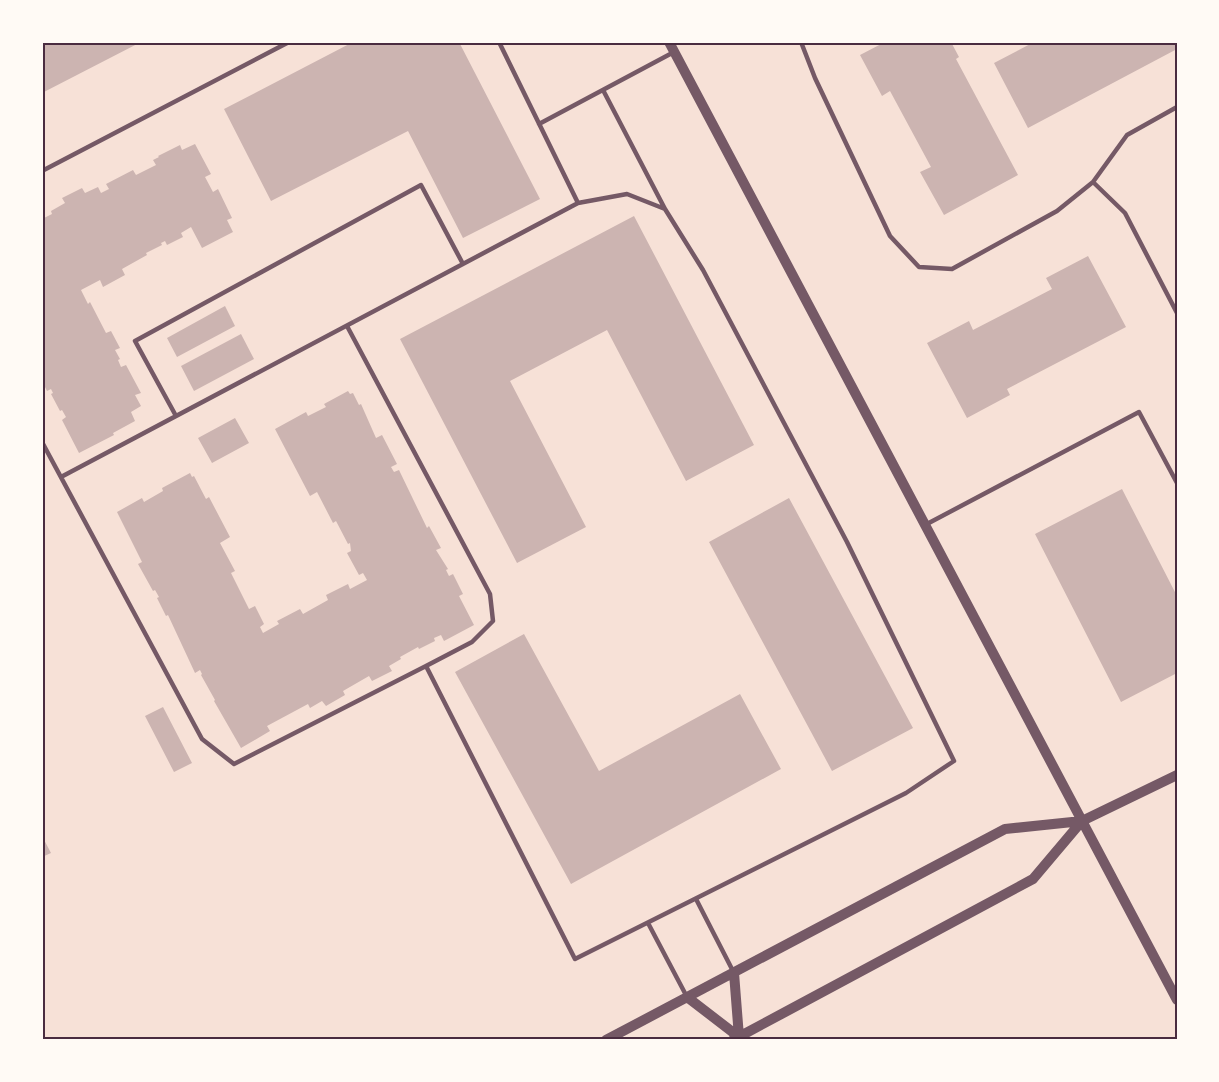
<svg xmlns="http://www.w3.org/2000/svg" width="1219" height="1082" font-family="Figtree,sans-serif">
	<style>
		.building { fill: #ccb4b1 }
		.lines { fill: none; stroke-linecap: round; stroke-linejoin: round }
		.service { stroke: #755966; stroke-width: 4.5 }
		.tertiary { stroke: #755966; stroke-width: 10 }
		.neatline { fill: none; stroke: #4a2c40; stroke-width: 2 }
	</style>
	<rect width="100%" height="100%" fill="#f7e1d7"/>
	<path class="building" d="M42,42H141L42,93Z
		M353,42H459L540,199L463,238L408,131L271,201L224,109Z
		M885,42H951L959,57L956,59L1018,175L944,215L920,172L931,167L890,91L882,96L860,55Z
		M1034,42H1177V49L1028,128L994,63Z
		M195,144L211,174L205,177L213,192L218,189L232,218L227,220L233,232L202,248L191,227L181,233L183,237L167,245L165,241L161,243L162,245L146,253L147,255L122,269L125,275L103,287L100,280L81,290L88,304L90,302L106,333L111,331L120,348L115,350L120,359L118,360L121,367L126,365L141,393L135,395L141,406L131,412L135,421L113,433L114,435L79,453L62,420L66,417L62,410L60,411L51,394L53,393L51,389L47,391L42,381V219L52,214L51,211L65,203L62,198L82,188L85,193L98,187L101,193L109,189L106,184L133,170L136,175L156,165L153,160L159,157L158,156L180,145L182,150Z
		M634,216L754,445L686,481L607,330L510,381L586,527L517,563L400,339Z
		M1088,256L1126,327L1007,389L1010,395L967,418L927,343L969,321L973,330L1052,289L1046,278Z
		M225,306L235,326L177,357L167,338Z
		M241,334L254,359L194,391L181,366Z
		M348,391L350,394L353,393L359,405L361,404L376,438L382,435L397,464L391,467L394,472L399,470L427,528L429,526L441,548L436,550L448,569L446,570L449,576L453,574L463,594L459,596L474,625L444,641L441,635L434,638L435,641L419,649L418,647L400,657L401,659L389,666L392,671L372,681L369,676L343,691L345,695L326,706L322,701L310,708L308,704L267,726L270,731L241,748L214,701L215,700L201,675L202,674L200,670L195,673L168,615L166,616L157,598L159,597L155,590L153,591L138,564L142,562L117,512L142,498L144,502L163,491L162,488L190,473L192,477L194,476L206,499L209,497L230,537L220,543L235,571L231,573L249,609L255,606L264,624L260,627L263,633L279,624L277,621L300,609L303,614L328,600L326,595L348,584L350,589L367,580L363,573L359,575L347,553L351,551L350,543L348,544L336,521L333,523L317,492L310,496L275,429L306,412L308,416L326,407L324,404Z
		M235,418L249,443L212,463L198,438Z
		M1122,489L1177,596V673L1121,702L1035,534Z
		M789,498L913,728L832,771L709,542Z
		M524,634L599,771L740,694L781,769L571,884L455,672Z
		M163,707L192,763L174,772L145,716Z
		M42,836L51,853L42,857Z"/>
	<g class="lines">
		<path class="service" d="M801,42L815,78L890,236L919,267L952,269L1057,211L1093,182L1127,135L1177,107
			M603,90L665,209
			M539,124L674,52
			M42,171L289,42
			M1093,182L1125,213L1177,313
			M347,326L490,594L493,621L472,642L426,666
			M176,416L135,341L421,185L463,264
			M42,442L202,739L234,764L426,666L575,959L906,793L954,761L847,542L703,270L665,209L627,194L578,203L499,42
			M61,477L578,203
			M925,525L1139,412L1177,483
			M696,899L734,973
			M648,923L687,997"/>
		<path class="tertiary" d="M669,42L1177,1000
			M734,973L739,1037
			M687,997L739,1037
			M606,1040L1005,829L1082,821L1177,775
			M733,1040L1033,879L1082,821"/>
	</g>
	<rect width="1219" height="1082" fill="none" stroke="#fffaf5" stroke-width="87"/>
	<rect x="44" y="44" width="1132" height="994" class="neatline"/>
</svg>
